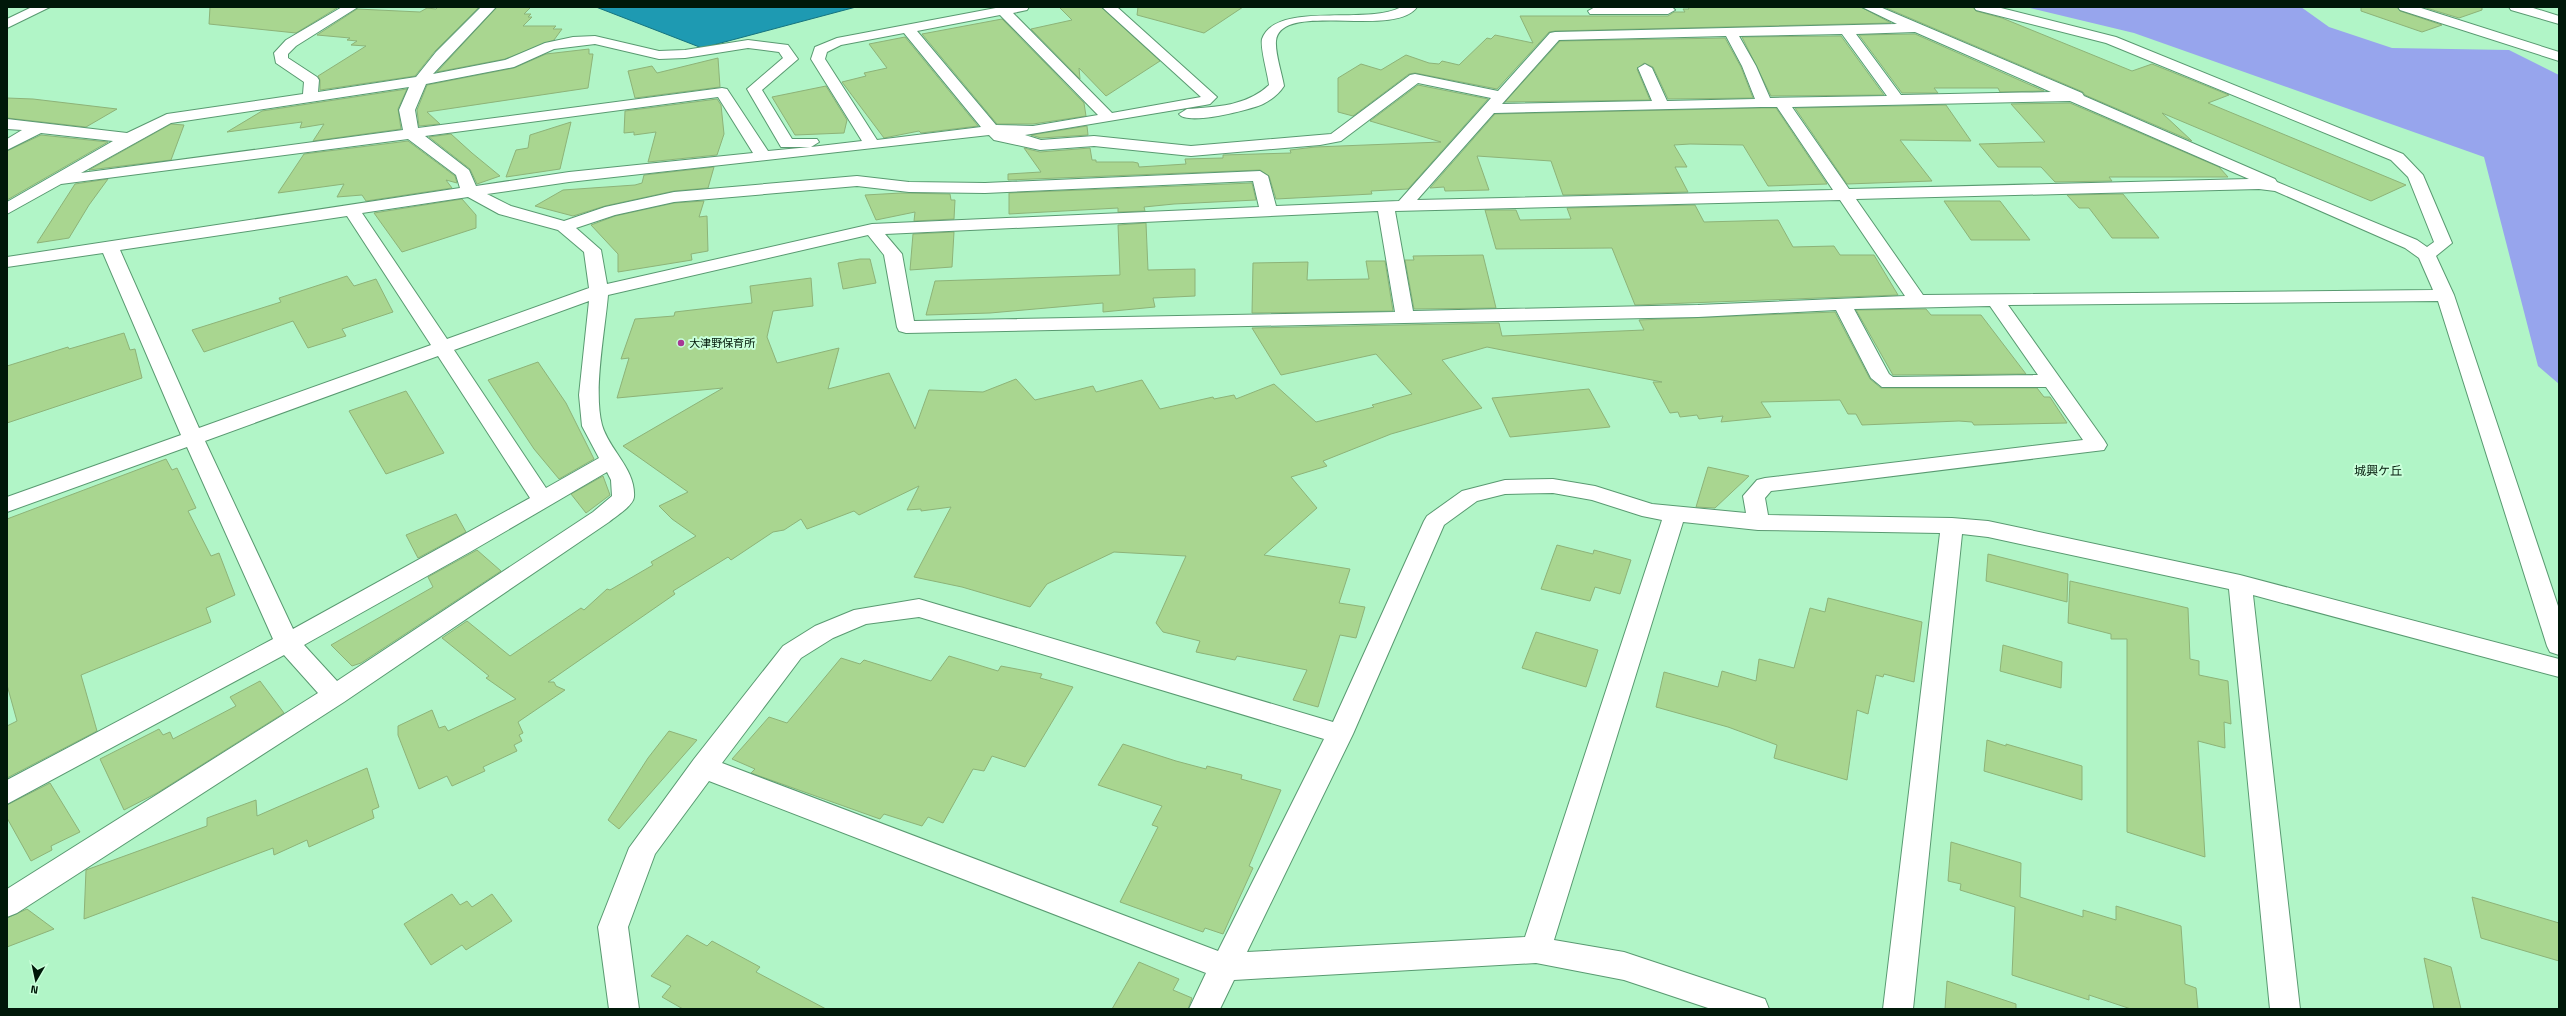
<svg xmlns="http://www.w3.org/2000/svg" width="2566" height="1016" font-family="'Titillium Web','Noto Sans JP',sans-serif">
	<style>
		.forest { fill: #97a5ed }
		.water { fill: #1e9ab2; stroke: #15737f }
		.building { fill: #a9d690; stroke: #8db378 }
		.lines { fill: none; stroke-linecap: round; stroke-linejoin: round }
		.minor-casing { stroke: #599a71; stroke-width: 2 }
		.minor { fill: #fff; fill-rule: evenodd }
		.poi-dot { fill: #a73895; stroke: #c9ffda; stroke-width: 1.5 }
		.labels { text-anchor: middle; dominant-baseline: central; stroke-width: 4; stroke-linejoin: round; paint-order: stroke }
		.poi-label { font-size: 11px; fill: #001809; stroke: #c9ffda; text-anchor: start }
		.neighbourhood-label { font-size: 12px; fill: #001809; stroke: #c9ffda }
	</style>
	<rect width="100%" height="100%" fill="#b1f5c7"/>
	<path class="forest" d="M2026,7H2301L2329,27L2392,48L2509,50L2559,75V384L2538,366L2484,157L2134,33Z"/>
	<path class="water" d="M596,7H856L702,48Z"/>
	<path class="building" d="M210,7H321L337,8L296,33L209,24Z
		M438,7H479L435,51L415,76L320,90V80L318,76L366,46L351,45L357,41L347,40L350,38L317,35L357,9L420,12L427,8L436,9Z
		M497,7H531L524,14H531L528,17H532L523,26H556L553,29H562L554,40L505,59L437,72Z
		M1059,7H1101L1160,61L1106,96L1079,68L1080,79L1031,29L1072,20Z
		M1138,7H1243L1204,33L1137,15Z
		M1688,7H1861L1891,23L1555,31L1549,32L1497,89L1415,73L1409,74L1353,116L1338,112V78L1361,64L1381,70L1406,55L1429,63L1439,64L1442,61L1459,65L1487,38L1491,39L1495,35L1533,43L1520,16H1668L1674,12H1685L1683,9H1689Z
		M1884,7H1973L1976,11L2002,18L2132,71L2152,64L2229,95L2208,103L2406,185L2371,201L2162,113L2192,141L2085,95L2083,92Z
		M2361,7H2397L2400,11L2442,25L2422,32L2361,11Z
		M2423,7H2482V10L2459,18Z
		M1002,19L1084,103L1086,116L1033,124H997L922,34Z
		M1915,34L2044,91L2000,92L1998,88H1934L1938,93H1902L1859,35Z
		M1841,36L1884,95L1771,96L1742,37Z
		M905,37L978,126L921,133L919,131L884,138L842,82L866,76L864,73L887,68L869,44Z
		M1725,38L1741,67L1753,98L1668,99L1653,67L1644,63L1637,69L1650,100L1505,102L1560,41Z
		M589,49V54H593L588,88L427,112L440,124L419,126L417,110L427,85L514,68L546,54Z
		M718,58L720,87L635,98L628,71L652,66L657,73Z
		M1418,85L1488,99L1408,189L1371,191L1372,194L1276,199L1269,176L1260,170L1008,180V174L1041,172L1024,148L1040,152L1090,148L1092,160H1096V162H1133L1138,163L1139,167L1186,164L1185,159L1223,158V155L1291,153L1290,150L1315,147L1441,142L1370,121Z
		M826,86L847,120L844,133L795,135L772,97Z
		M407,89L398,109L401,129L313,141L324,124L300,128L302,122L227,132L262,111Z
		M7,98L33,99L117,109L86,127L7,118Z
		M717,99L721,105L724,134L717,155L648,162L656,132L634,135V132L624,133L625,111Z
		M2070,103L2219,167L2228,177H2109L2112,181L2055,182L2041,167H1998L1979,144L2045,142L2011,104Z
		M1946,105L1971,141L1900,140L1932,181L1847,184L1795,108Z
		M1761,108H1776L1827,184L1768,186L1743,145L1690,144L1674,145L1687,167H1675L1688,192L1563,195L1551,161L1477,156L1489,190L1445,191L1444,187L1430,188L1495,114Z
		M571,122L560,169L506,177L516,150L528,148L530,135Z
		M171,124L184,125L171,160L89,170Z
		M1087,126L1088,135L1041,138L1031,135Z
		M451,134L472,153L500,176L477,184L470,169L429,137Z
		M41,135L108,142L7,200V151Z
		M408,141L455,176L457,183L446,180L452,188L366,201L362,195L337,197L344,184L278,193L304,154Z
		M714,167L708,188L674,191L605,206L573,216L535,206L563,190L635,185L642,183L644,175Z
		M108,179L89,205L69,238L37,243L75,184Z
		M1252,183L1256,200L1174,204L1144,207L1145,211L1118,212V208L1009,214V193Z
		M901,193L950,194L951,200H955L954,219L914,221L915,212L876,220L865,195Z
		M2123,194L2159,238H2112L2089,208H2079L2067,195Z
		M462,199L476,215V228L402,252L374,213Z
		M704,201L699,217L707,216L708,251L691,254L692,260L618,272V254L591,225L615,216L674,203Z
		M1944,201H2000L2030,240H1971Z
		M1695,205L1704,222L1778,220L1793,247L1834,246L1840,255H1874L1898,295L1635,305L1612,248L1496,249L1485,210H1516L1520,220L1571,219L1567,208Z
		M1146,223L1148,270L1195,269V296L1153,298L1155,307L1103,312V303L990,313L926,315L935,281L1120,275L1118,225Z
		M954,232L952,267L910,270L913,234Z
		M1483,255L1496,308L1414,309L1405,260H1414L1413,256Z
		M860,259H870L876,283L843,289L838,263Z
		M1366,261H1385L1393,311L1252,313L1253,263L1308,262L1307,280L1369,279Z
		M347,276L354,286L376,279L393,312L342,329L346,336L308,348L293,321L204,352L192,330L281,302L279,298Z
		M811,278L813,306L773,311L767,337L777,363L839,348L828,389L889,373L915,429L929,390L983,392L1016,379L1035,400L1093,386L1096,392L1142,380L1160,409L1213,397L1214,399L1234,395L1236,399L1274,384L1316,422L1374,407L1372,405L1412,394L1376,354L1281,375L1252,328L1499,323L1502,336L1644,330L1639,320L1835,312L1870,379L1881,388H2037L2044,397H2050L2067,423L1974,425L1972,422L1959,421L1862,425L1856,414H1848L1840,400L1761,402L1771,417L1721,422L1723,416L1699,419L1697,415L1680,417L1678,412L1670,413L1653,382H1662L1487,347L1442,360L1482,408L1391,434L1323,461L1327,466L1291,477L1317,508L1264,555L1350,569L1339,603L1365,607L1356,638L1340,635L1318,707L1293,700L1307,670L1237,656L1235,660L1196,652L1200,641L1163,632L1156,623L1186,556L1114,552L1047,584L1030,607L962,587L914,577L951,507L921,511V509L907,510L919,486L859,515L854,511L807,529L801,519L784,530L773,532L731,560L728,557L673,591L675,594L548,682H554L556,686L565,690L518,722L523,733L519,735L522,741L514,745L517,751L483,767L485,771L452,786L447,776L419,789L398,735V726L432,710L439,728L445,726L448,731L516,699L486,678L489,676L442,638L467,621L510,656L581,608L584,610L607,589L610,590L653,565L651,562L696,536L672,519L659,506L688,492L623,446L723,388L617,398L629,358L621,359L635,319L674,316L675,312L752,303L750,286Z
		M1926,309L1931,315H1981L2026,374L1893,375L1856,310Z
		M124,333L130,350L135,349L142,378L7,423V366L68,347L69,349Z
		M538,362L566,403L594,459L559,479L534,449L488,380Z
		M1589,389L1610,427L1510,437L1492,398Z
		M406,391L444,453L386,474L349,411Z
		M166,459L172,470L177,468L196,508L188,511L211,556L219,553L235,595L206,608L211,622L81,675L97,731L7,778V726L17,721L7,685V519Z
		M1708,467L1749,476L1715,508L1696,507Z
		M603,476L610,495L586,513L571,494Z
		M456,514L466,532L418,558L406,535Z
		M1557,545L1593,554L1594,550L1631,560L1620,594L1595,587L1590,601L1541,589Z
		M477,550L501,571L361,663L352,666L331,645L433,587L428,577Z
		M1988,554L2068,574L2067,602L1986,581Z
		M2070,581L2188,608L2190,659L2199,661V675L2228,681L2231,724L2224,722L2225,748L2198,741L2205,857L2127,832V639H2111V634L2068,623Z
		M1828,598L1922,622L1914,682L1884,674L1883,677L1876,675L1868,714L1857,710L1847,780L1774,758L1777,745L1728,727L1656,707L1664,672L1718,687L1722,671L1756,681L1759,659L1794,668L1810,608L1825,612Z
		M1536,632L1598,650L1586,687L1522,668Z
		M2003,645L2062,662L2061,688L2000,671Z
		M949,656L998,671L1001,666L1042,674L1040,678L1073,687L1025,767L992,756L984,771L973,769L943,823L928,817L922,826L884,814L880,819L751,773L755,769L732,759L769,717L787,723L841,658L860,664L864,660L931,681Z
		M260,681L284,713L157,793L124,810L100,759L159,729L163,735L170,732L173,739L236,706L230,697Z
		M669,731L697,740L619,829L608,820L648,758Z
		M1987,740L2006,746V744L2082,766V800L1984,771Z
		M1123,744L1176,761L1206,769L1207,766L1242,775L1241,779L1281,790L1249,866L1253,868L1223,934L1205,928L1203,932L1120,902L1158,827L1152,825L1162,806L1098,785Z
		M367,768L379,807L372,810L374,818L309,847L307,840L274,855L273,848L84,919L86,870L207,826V818L256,800L257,816Z
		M50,783L80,832L51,846L52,850L31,861L7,818V805Z
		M1951,842L2021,863L2020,897L2083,917V910L2116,920V906L2181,926L2185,984L2196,988L2198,1009H2131L2089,995V1000L2012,975L2015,907L1960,890L1961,884L1948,881Z
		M452,894L460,905L467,901L472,907L492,894L512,921L466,950L462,945L431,965L404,924Z
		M2472,897L2559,923V961L2481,938Z
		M27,909L54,929L7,947V918Z
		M687,935L707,946L712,941L760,967L756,972L826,1009H683L662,997L671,986L651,976Z
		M2424,958L2451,967L2461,1009H2434Z
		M1139,962L1179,979L1173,990L1192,998L1188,1009H1112Z
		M1947,981L2016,1004V1009H1945Z"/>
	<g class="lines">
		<defs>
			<path id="minor" d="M32,7H50L7,28V19Z
				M342,7H358L296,46L288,54V58L317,77L319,80L318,92L416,77L436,52L481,7H496L433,74L505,60L545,43L573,37L595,36L659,51L685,50L748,40L788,45L798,59L762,90L792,139H817L819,142L811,147L862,141L811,59L815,47L837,38L1001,7H1029L1027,10L1013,13L1112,113L1201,97L1102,7H1117L1217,97L1210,104L1205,105L1025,135L1041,140L1094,136L1191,146L1331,134L1410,75L1415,74L1498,91L1550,33L1555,32L1897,24L1862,7H1880L2082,93L2084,96L2275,179L2277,182L2417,240L2427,247L2434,242L2408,177L2391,160L2106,43L1976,10L1974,7H1997L2116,37L2403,154L2423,175L2452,243L2436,256L2454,295L2559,609V655L2550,652L2547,646L2438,301L2008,305L2104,440L2107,445L2104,450L1771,491L1765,498L1768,515L1952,518L1988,521L2240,575L2559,659V677L2253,595L2300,1009H2270L2229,589L1988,537L1962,534L1913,1009H1883L1940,533L1758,530L1683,522L1554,940L1624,952L1765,999L1769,1009H1711L1624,980L1536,963L1234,980L1220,1009H1189L1206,973L709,781L655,854L628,927L639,1009H609L598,927L629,848L694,759L783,646L815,626L854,610L919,599L1333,722L1424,521L1427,516L1462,491L1505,480L1553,479L1595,486L1652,504L1746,513L1743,496L1757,480L1765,478L2083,440L2046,387H1882L1871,378L1836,310L1698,317L906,333L899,331L897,327L884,255L868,235L608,295C605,331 593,391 602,425C609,450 636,469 634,497C633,506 616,516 609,522L344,702L17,913L7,917V889L318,693L284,655L7,804V780L273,639L187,447L7,512V497L181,435L103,253L7,267V257L460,188L456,175L408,139L61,184L7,214V202L113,141L41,133L7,150V139L22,130L7,129V119L127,133L167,114L303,94L304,82L276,63L274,53L286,40ZM1000,15L1098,115L1033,126L996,125L917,31ZM1915,32L2051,92L1901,95L1856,34ZM904,33L981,127L877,140L825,59L827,52L841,45ZM1842,34L1887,96L1770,98L1756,66L1739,36ZM1726,36L1742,66L1755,99L1667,101L1652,68L1645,64L1638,68L1652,101L1502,104L1559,40ZM595,44L659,59L685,58L748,48L779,52L783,58L747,89L781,147H810L768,151L727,89L722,88L418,128L415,110L426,84L514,67L554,49ZM1418,83L1491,98L1399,201L1276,206L1268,176L1260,171L985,183L909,182L857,176L674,192L605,207L564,221L511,206L487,194L569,182L989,135L994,140L1040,150L1094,146L1191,156L1320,145L1341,141ZM409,87L399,110L403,130L81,173L171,123ZM718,97L753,153L569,172L476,186L469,170L425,136ZM2070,101L2249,179L1849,189L1792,107ZM1761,107H1777L1833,190L1417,200L1494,113ZM1253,181L1259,207L872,224L607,284L601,250L576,228L615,215L674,202L857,186L909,192L985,193ZM2259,189L2275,191L2405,248L2419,258L2433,290L1923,295L1856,199ZM468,197L499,214L558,230L584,252L589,288L447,339L362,213ZM1840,200L1905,296L1698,305L1413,311L1395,211ZM1378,211L1395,312L914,321L902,254L885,234ZM347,216L431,345L199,428L120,250ZM589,301L579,395L582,426L599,458L546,488L454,350ZM1990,306L2038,375L1893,377L1889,374L1854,309ZM438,356L530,498L293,629L205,441ZM607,472L611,480L612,496L593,512L337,681L304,645L470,552ZM1553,493L1592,500L1642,516L1662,520L1525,937L1247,952L1353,734L1444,525L1477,501L1505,494ZM919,617L1324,739L1218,951L722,763L801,658L833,638L866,624Z
				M1401,7H1417C1395,39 1280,0 1276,41C1275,54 1282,73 1284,86C1279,94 1271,100 1263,104C1250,110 1187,126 1179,114L1187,109C1216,107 1247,106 1269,85C1268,75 1260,48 1262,39C1276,0 1368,26 1401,7Z
				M1595,7H1672L1675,10L1668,14H1590L1588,11Z
				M2398,7H2418L2559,52V61L2400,10Z
				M2509,7H2530L2559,16V24L2511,10Z"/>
		</defs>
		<use href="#minor" class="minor-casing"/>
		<use href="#minor" class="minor"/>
	</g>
	<circle class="poi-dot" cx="681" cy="343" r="4"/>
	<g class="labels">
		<g class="poi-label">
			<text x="689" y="343">大津野保育所</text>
		</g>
		<g class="neighbourhood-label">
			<text x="2378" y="470">城興ケ丘</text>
		</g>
	</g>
	<rect width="2566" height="1016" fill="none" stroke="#001809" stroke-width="16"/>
	<g transform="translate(36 980) rotate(189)" stroke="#c9ffda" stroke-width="3" paint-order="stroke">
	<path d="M0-3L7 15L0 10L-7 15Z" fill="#001809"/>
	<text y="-6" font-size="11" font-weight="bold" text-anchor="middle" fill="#001809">N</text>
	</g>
</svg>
